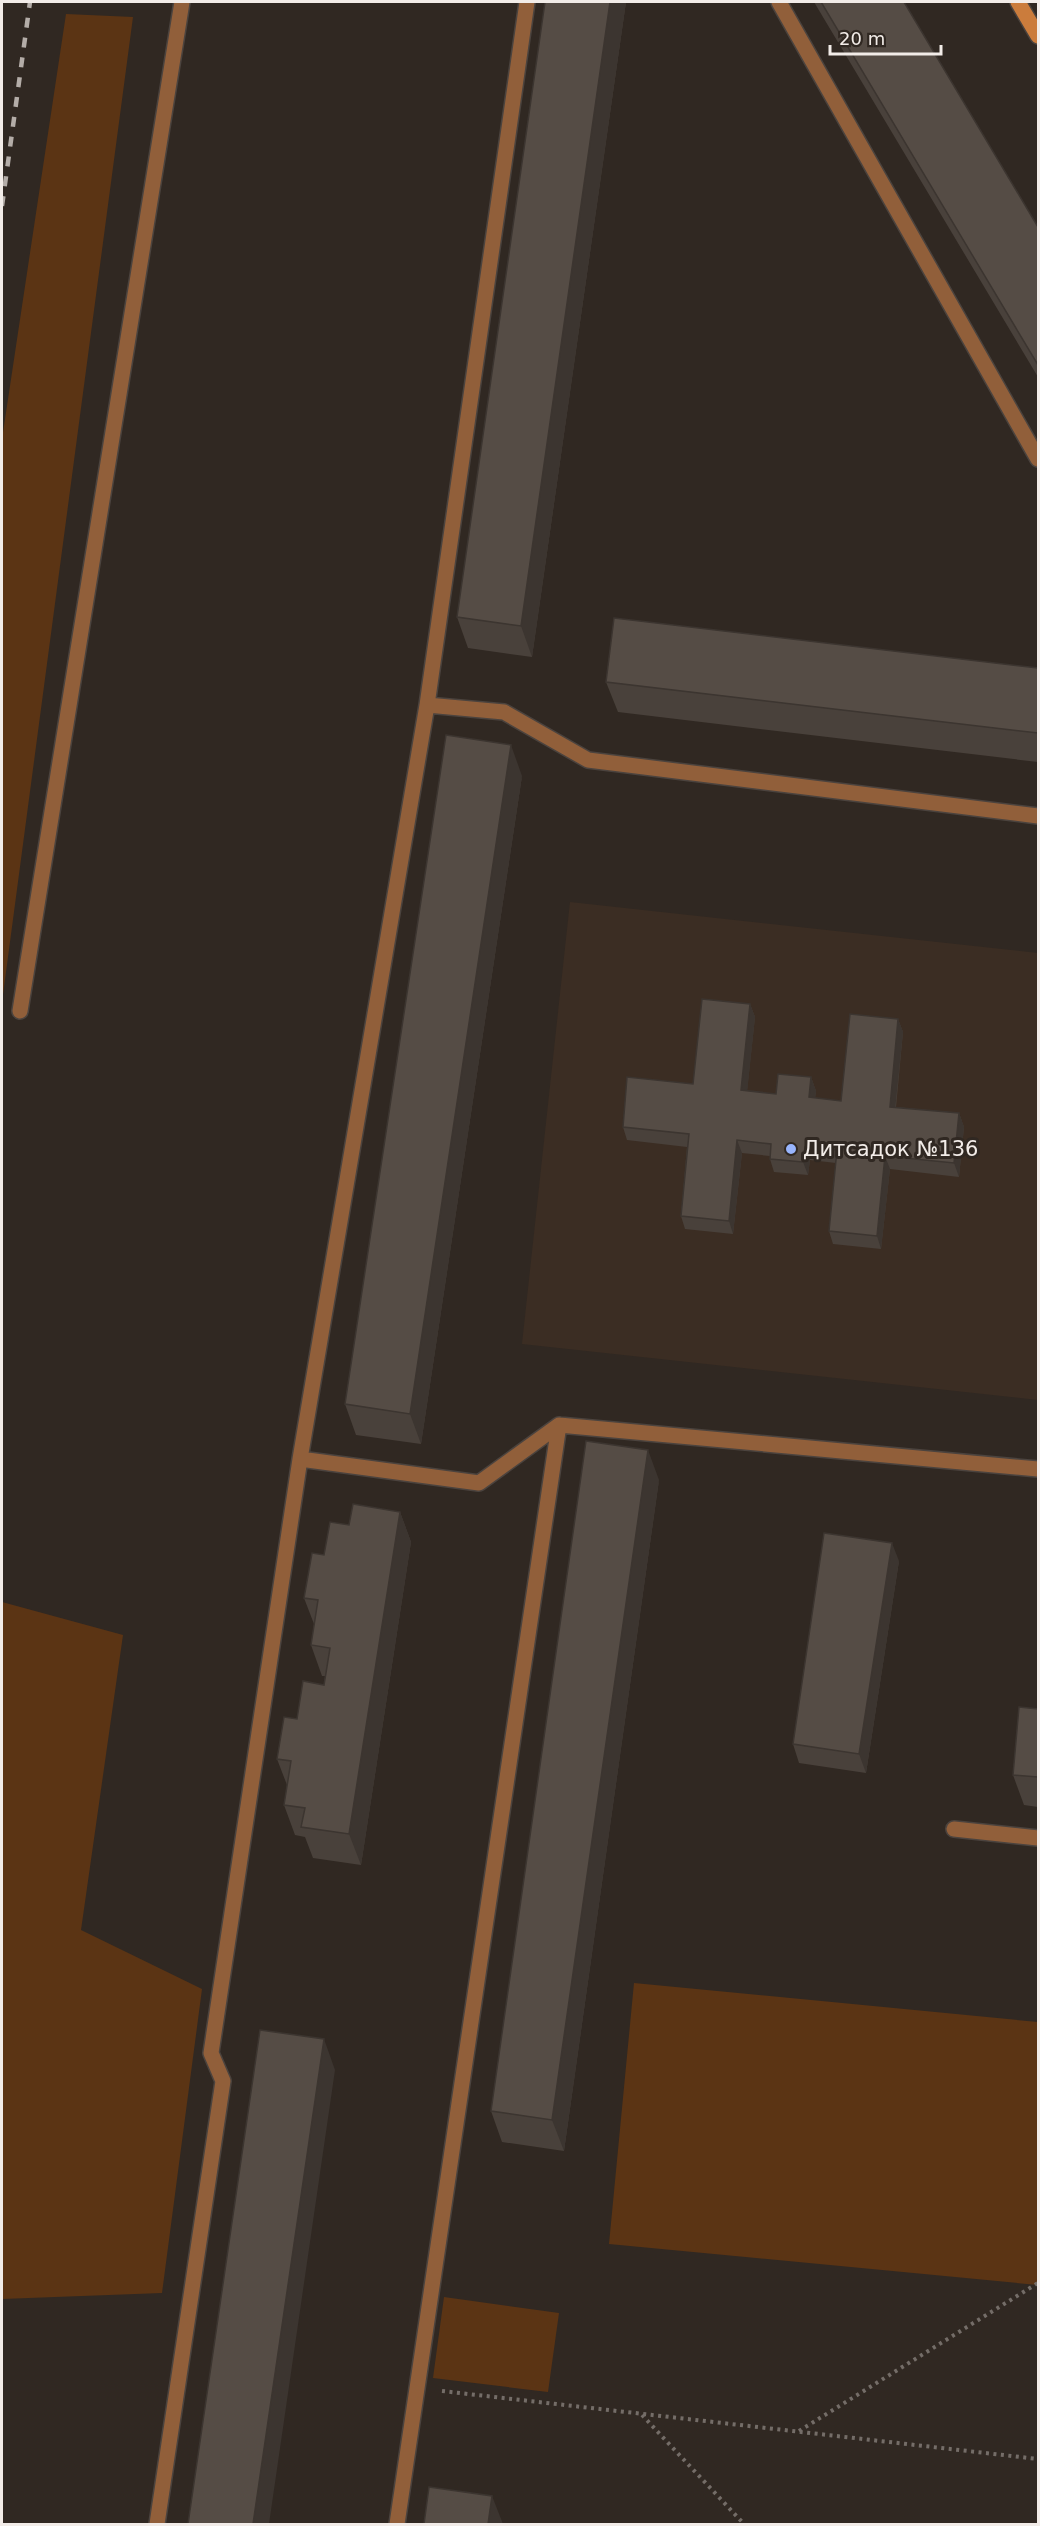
<svg xmlns="http://www.w3.org/2000/svg" width="1040" height="2526" font-family="'DejaVu Sans',sans-serif">
	<style>
		.built { fill: #3b2d23 }
		.green { fill: #5b3414 }
		.lines { fill: none; stroke-linecap: round; stroke-linejoin: round }
		.lane-casing { stroke: #4b433e; stroke-width: 18 }
		.secondary-casing { stroke: #4b433e; stroke-width: 18 }
		.path { stroke: #746d68; stroke-width: 4; stroke-dasharray: 3 4.5; stroke-linecap: butt }
		.lane { stroke: #915f3a; stroke-width: 15 }
		.secondary { stroke: #cb7c3c; stroke-width: 15 }
		.rail { stroke: #b4ada8; stroke-width: 4.5; stroke-dasharray: 10 10; stroke-linecap: butt }
		.wall { fill: #49413b }
		.shaded-wall { fill: #3c3530 }
		.building { fill: #554c45; stroke: #3c3530; stroke-width: 1.5 }
		.poi-dot { fill: #98b5fd; stroke: #302822; stroke-width: 2 }
		.labels { text-anchor: middle; dominant-baseline: central; stroke-width: 6; stroke-linejoin: round; paint-order: stroke }
		.poi-label { font-size: 21px; fill: #f2ece8; stroke: #302822; text-anchor: start }
	</style>
	<rect width="100%" height="100%" fill="#302822"/>
	<path class="built" d="M570,902L1038,953V1400L522,1344Z"/>
	<path class="green" d="M66,14L133,17L2,1002V439Z
		M2,1602L123,1635L81,1930L202,1989L162,2293L2,2299Z
		M634,1983L1038,2022V2285L609,2244Z
		M444,2297L559,2313L548,2392L433,2378Z"/>
	<g class="lines">
		<defs>
			<path id="lane" d="M527,2L427,705L504,712L588,760L1038,816
				M779,2L1038,459
				M20,1011L182,2
				M300,1459L427,705
				M954,1829L1038,1838
				M157,2524L223,2081L211,2053L300,1459L479,1483L559,1425
				M397,2524L559,1425L1038,1469"/>
			<path id="secondary" d="M1018,2L1038,36"/>
		</defs>
		<use href="#lane" class="lane-casing"/>
		<use href="#secondary" class="secondary-casing"/>
		<path class="path" d="M442,2391L1038,2459
			M642,2415L744,2524
			M799,2431L1038,2283"/>
		<use href="#lane" class="lane"/>
		<use href="#secondary" class="secondary"/>
		<path class="rail" d="M2,206L30,2"/>
	</g>
	<path class="wall" d="M545,2H626L532,657L468,648L457,617Z
		M814,2H904L1038,227V377Z
		M1038,668V762L618,712L606,682Z
		M522,776L421,1444L356,1435L345,1404Z
		M750,1004L755,1017L747,1091L776,1094L811,1077L816,1091L815,1098L841,1101L898,1019L903,1032L896,1107L959,1113L964,1127L959,1177L890,1169L881,1249L833,1244L829,1231L836,1163L810,1160L808,1175L774,1172L770,1159V1156L742,1153L733,1234L685,1229L681,1216L687,1147L627,1140L623,1127L693,1084Z
		M659,1480L564,2151L502,2142L491,2111Z
		M400,1512L411,1542L361,1865L313,1858L305,1837L295,1835L284,1805L287,1785L277,1759L297,1719L324,1685L325,1676H322L311,1645L314,1624L304,1598L324,1555L349,1525Z
		M899,1561L866,1773L799,1763L793,1744Z
		M1038,1709V1807L1024,1805L1013,1775Z"/>
	<path class="shaded-wall" d="M610,2H626L532,657L521,626Z
		M511,745L522,776L421,1444L410,1414Z
		M750,1004L755,1017L746,1103L741,1090Z
		M898,1019L903,1032L894,1120L890,1107Z
		M811,1077L816,1091L814,1110L809,1097Z
		M959,1113L964,1127L959,1177L954,1163Z
		M737,1140L742,1153L733,1234L729,1221Z
		M805,1147L810,1160L808,1175L803,1162Z
		M885,1156L890,1169L881,1249L877,1236Z
		M648,1450L659,1480L564,2151L552,2120Z
		M400,1512L411,1542L361,1865L349,1834Z
		M892,1543L899,1561L866,1773L859,1754Z
		M324,2039L335,2070L269,2524H253Z
		M492,2496L503,2524H488Z"/>
	<path class="building" d="M545,2H610L521,626L457,617Z
		M821,2H904L1038,227V365Z
		M614,618L1038,668V733L606,682Z
		M446,735L511,745L410,1414L345,1404Z
		M702,999L750,1004L741,1090L776,1094L778,1074L811,1077L809,1097L841,1101L850,1014L898,1019L890,1107L959,1113L954,1163L885,1156L877,1236L829,1231L837,1150L805,1147L803,1162L770,1159L771,1144L737,1140L729,1221L681,1216L689,1134L623,1127L627,1077L693,1084Z
		M586,1441L648,1450L552,2120L491,2111Z
		M353,1504L400,1512L349,1834L301,1827L305,1808L284,1805L291,1761L277,1759L284,1717L297,1719L303,1681L324,1685L330,1648L311,1645L318,1600L304,1598L312,1553L324,1555L330,1522L349,1525Z
		M824,1533L892,1543L859,1754L793,1744Z
		M1019,1707L1038,1709V1777L1013,1775Z
		M260,2030L324,2039L253,2524H188Z
		M429,2487L492,2496L488,2524H424Z"/>
	<circle class="poi-dot" cx="791" cy="1149" r="6"/>
	<g class="labels">
		<g class="poi-label">
			<text x="803" y="1149">Дитсадок №136</text>
		</g>
	</g>
	<rect width="1040" height="2526" fill="none" stroke="#f2ece8" stroke-width="6"/>
	<path d="M830 45v9h111v-9" fill="none" stroke="#f2ece8" stroke-width="3"/>
	<text x="839" y="45" font-size="18" fill="#f2ece8" stroke="#302822" stroke-width="4.5" paint-order="stroke">20 m</text>
</svg>
